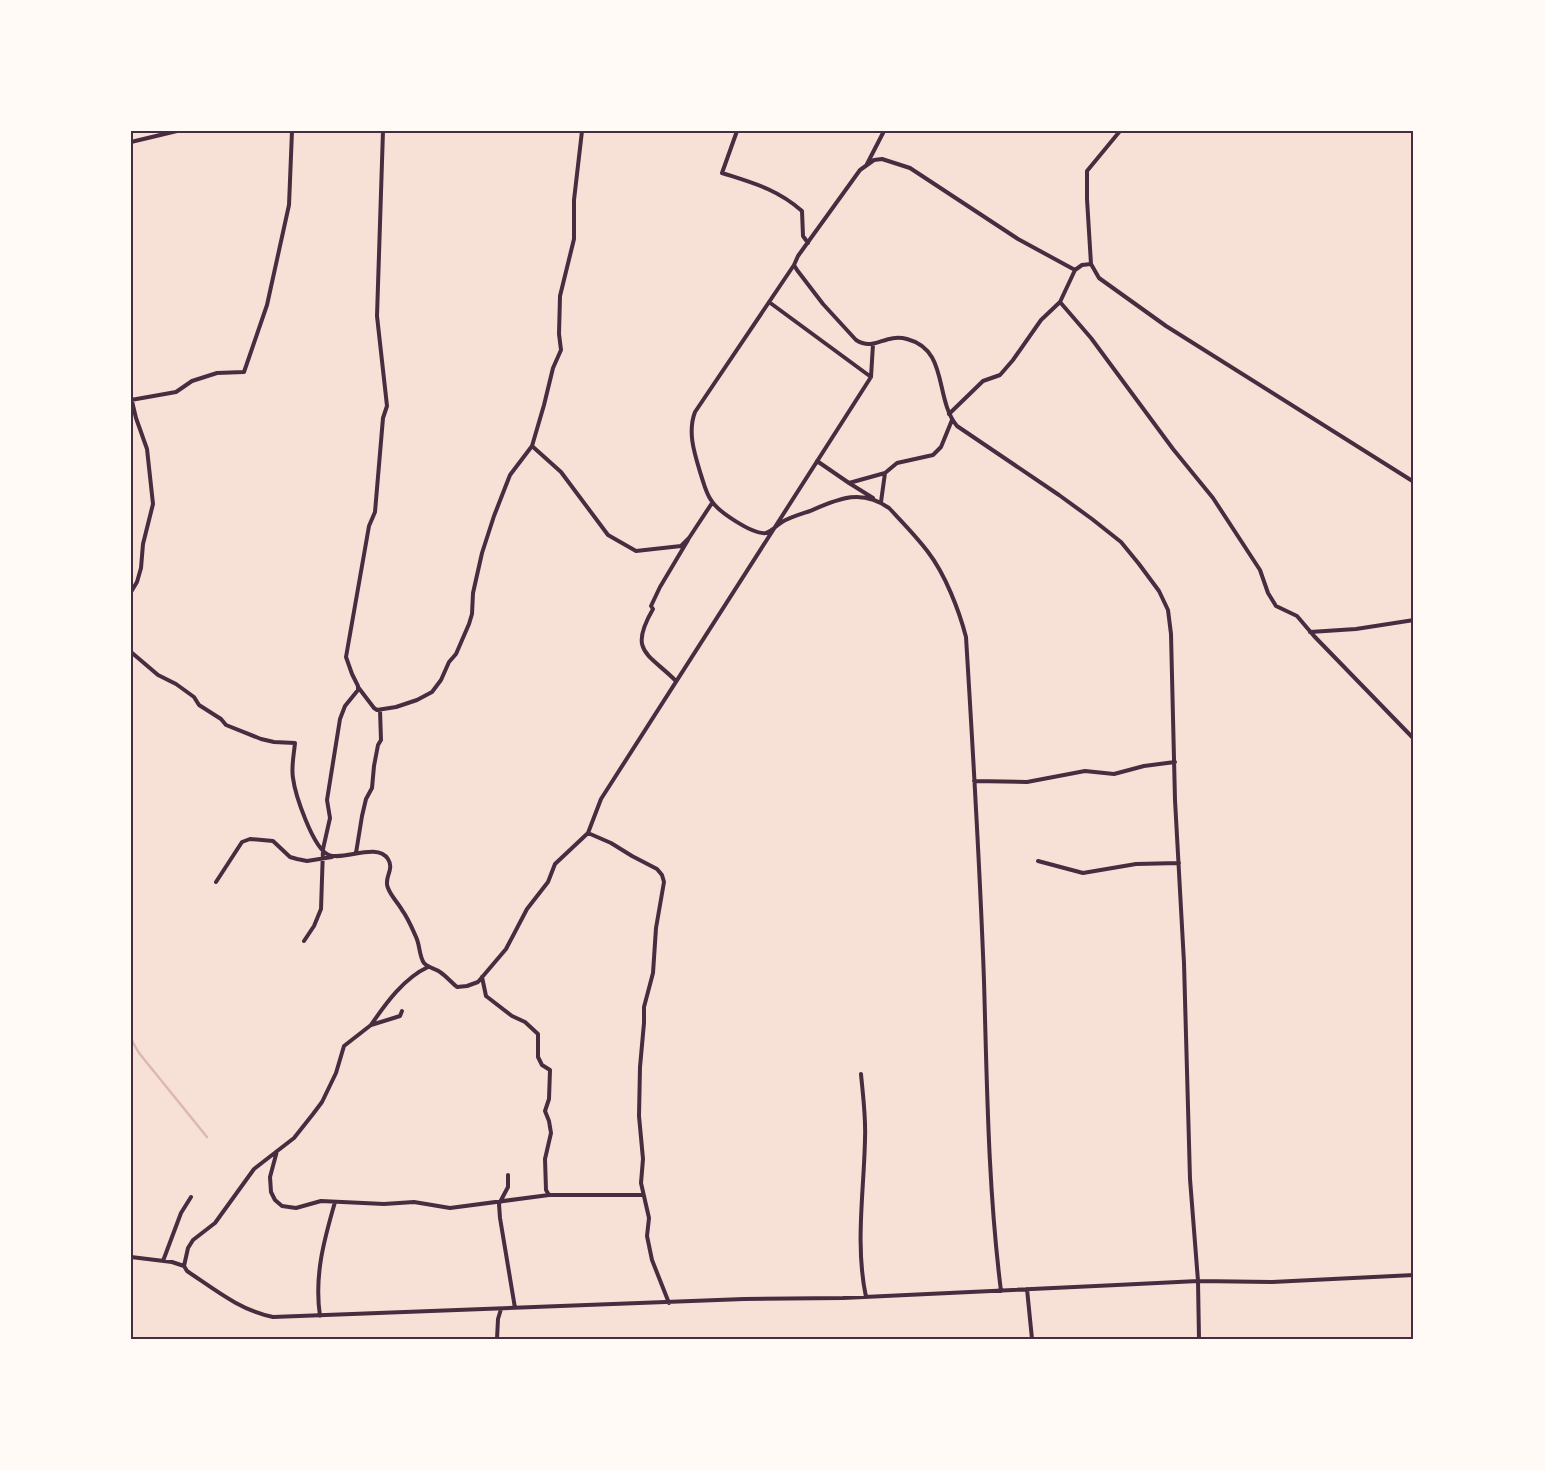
<svg xmlns="http://www.w3.org/2000/svg" width="1545" height="1470" font-family="Commissioner,sans-serif">
	<style>
		.lines { fill: none; stroke-linecap: round; stroke-linejoin: round }
		.stream { stroke: #dcb8b0; stroke-width: 2.5 }
		.minor { stroke: #4a2c40; stroke-width: 4 }
		.neatline { fill: none; stroke: #4a2c40; stroke-width: 2 }
	</style>
	<rect width="100%" height="100%" fill="#f7e1d7"/>
	<g class="lines">
		<path class="stream" d="M131,1039L139,1053L207,1137"/>
		<path class="minor" d="M737,131L722,173C753,183 777,189 802,211L803,236L808,243
			M131,142L177,131
			M867,164L884,131
			M1091,264L1087,199V171L1120,131
			M794,265L695,412C687,433 695,455 701,475C704,484 706,493 711,500C717,511 753,535 766,533C772,531 776,526 782,522C790,517 801,514 810,511C838,499 861,488 889,508C902,522 916,536 928,552C945,574 959,610 966,637C973,751 980,866 984,981C987,1084 988,1188 1001,1291
			M1075,270L1082,265L1091,264L1099,278L1166,326L1414,482
			M871,377L873,344
			M131,397L136,418L147,449L153,504L143,544L141,568L137,582L131,592
			M131,400L176,392L192,381L217,373L244,372L267,305L289,205L292,131
			M949,414L983,381L1000,375L1013,360L1041,320L1060,302
			M532,446L561,472L608,535L636,551L681,546L689,538L712,503
			M817,461L849,483L885,473L897,463L933,455L941,447L952,420
			M849,483L873,498
			M881,502L885,473
			M1310,632L1356,629L1414,620
			M131,652L158,675L176,684L194,697L199,705L221,719L226,725L261,739L274,742L295,743C294,754 291,767 293,778C295,794 313,849 329,855C344,861 377,842 388,859C395,870 383,878 388,888C391,896 398,903 402,910C408,918 412,928 416,937C420,945 419,956 424,963C428,968 435,968 440,972C446,976 451,982 457,987L467,986L478,982L506,949L527,909L548,882L555,864L588,833L601,799L871,377L769,302
			M676,681C648,653 628,652 653,609L651,606L660,587L688,540
			M358,687L374,708L377,710L396,707L417,700L432,692L441,680L449,662L456,654L469,624L472,614L473,593L482,553L494,516L510,475L532,446L544,405L553,368L561,350L559,334L560,296L574,239V200L582,131
			M974,781L1027,782L1085,771L1114,774L1144,766L1175,762
			M588,833L611,843L632,856L657,869L662,875L664,882L656,928L653,973L644,1007V1023L640,1067L639,1116L643,1159L641,1183L649,1218L647,1236L652,1260L669,1303
			M356,853L362,816L366,799L372,788L374,766L378,745L381,740L380,710
			M1038,861L1083,873L1136,864L1179,863
			M216,882L242,842L250,839L273,841L290,857L297,859L307,861L332,857
			M304,941L314,926L321,909L323,849L330,818L327,800L340,719L345,706L358,690V686L352,674L346,657L369,526L375,512L383,418L387,406L377,316L383,131
			M482,977L486,996L512,1016L525,1022L538,1034V1057L542,1065L550,1070L549,1099L545,1111L549,1121L551,1133L545,1159L546,1190L549,1195
			M371,1025C386,1003 404,978 428,967
			M861,1074C863,1096 866,1117 865,1139C864,1191 855,1245 866,1297
			M277,1151L270,1177L271,1192L275,1200L282,1206L296,1208L321,1201L384,1204L414,1202L450,1208L549,1195H643
			M508,1175V1187L499,1204L500,1218L515,1308
			M131,1257L172,1262L184,1266L187,1271C214,1289 241,1311 273,1317L744,1299L843,1298L1117,1285L1198,1281L1272,1282L1414,1275
			M163,1261L181,1213L191,1197
			M184,1266L188,1248L193,1240L215,1223L254,1169L294,1138L313,1114L322,1102L336,1073L344,1046L371,1025L400,1016L402,1011
			M1027,1289L1032,1339
			M320,1316C314,1276 324,1240 335,1202
			M497,1339L498,1319L501,1309
			M1199,1339L1198,1281L1190,1179L1184,963L1175,800L1171,634L1168,610L1159,591L1139,564L1121,542L1092,519L1059,495L957,426C934,398 949,350 907,339C884,333 875,352 856,340L823,304L797,270L794,265L798,256L860,170L874,160L882,159L910,168L1018,239L1075,270L1060,302L1091,338L1173,449L1213,498L1260,570L1268,593L1276,606L1297,616L1314,636L1414,739"/>
	</g>
	<rect width="1545" height="1470" fill="none" stroke="#fffaf5" stroke-width="265"/>
	<rect x="132" y="132" width="1280" height="1206" class="neatline"/>
</svg>
